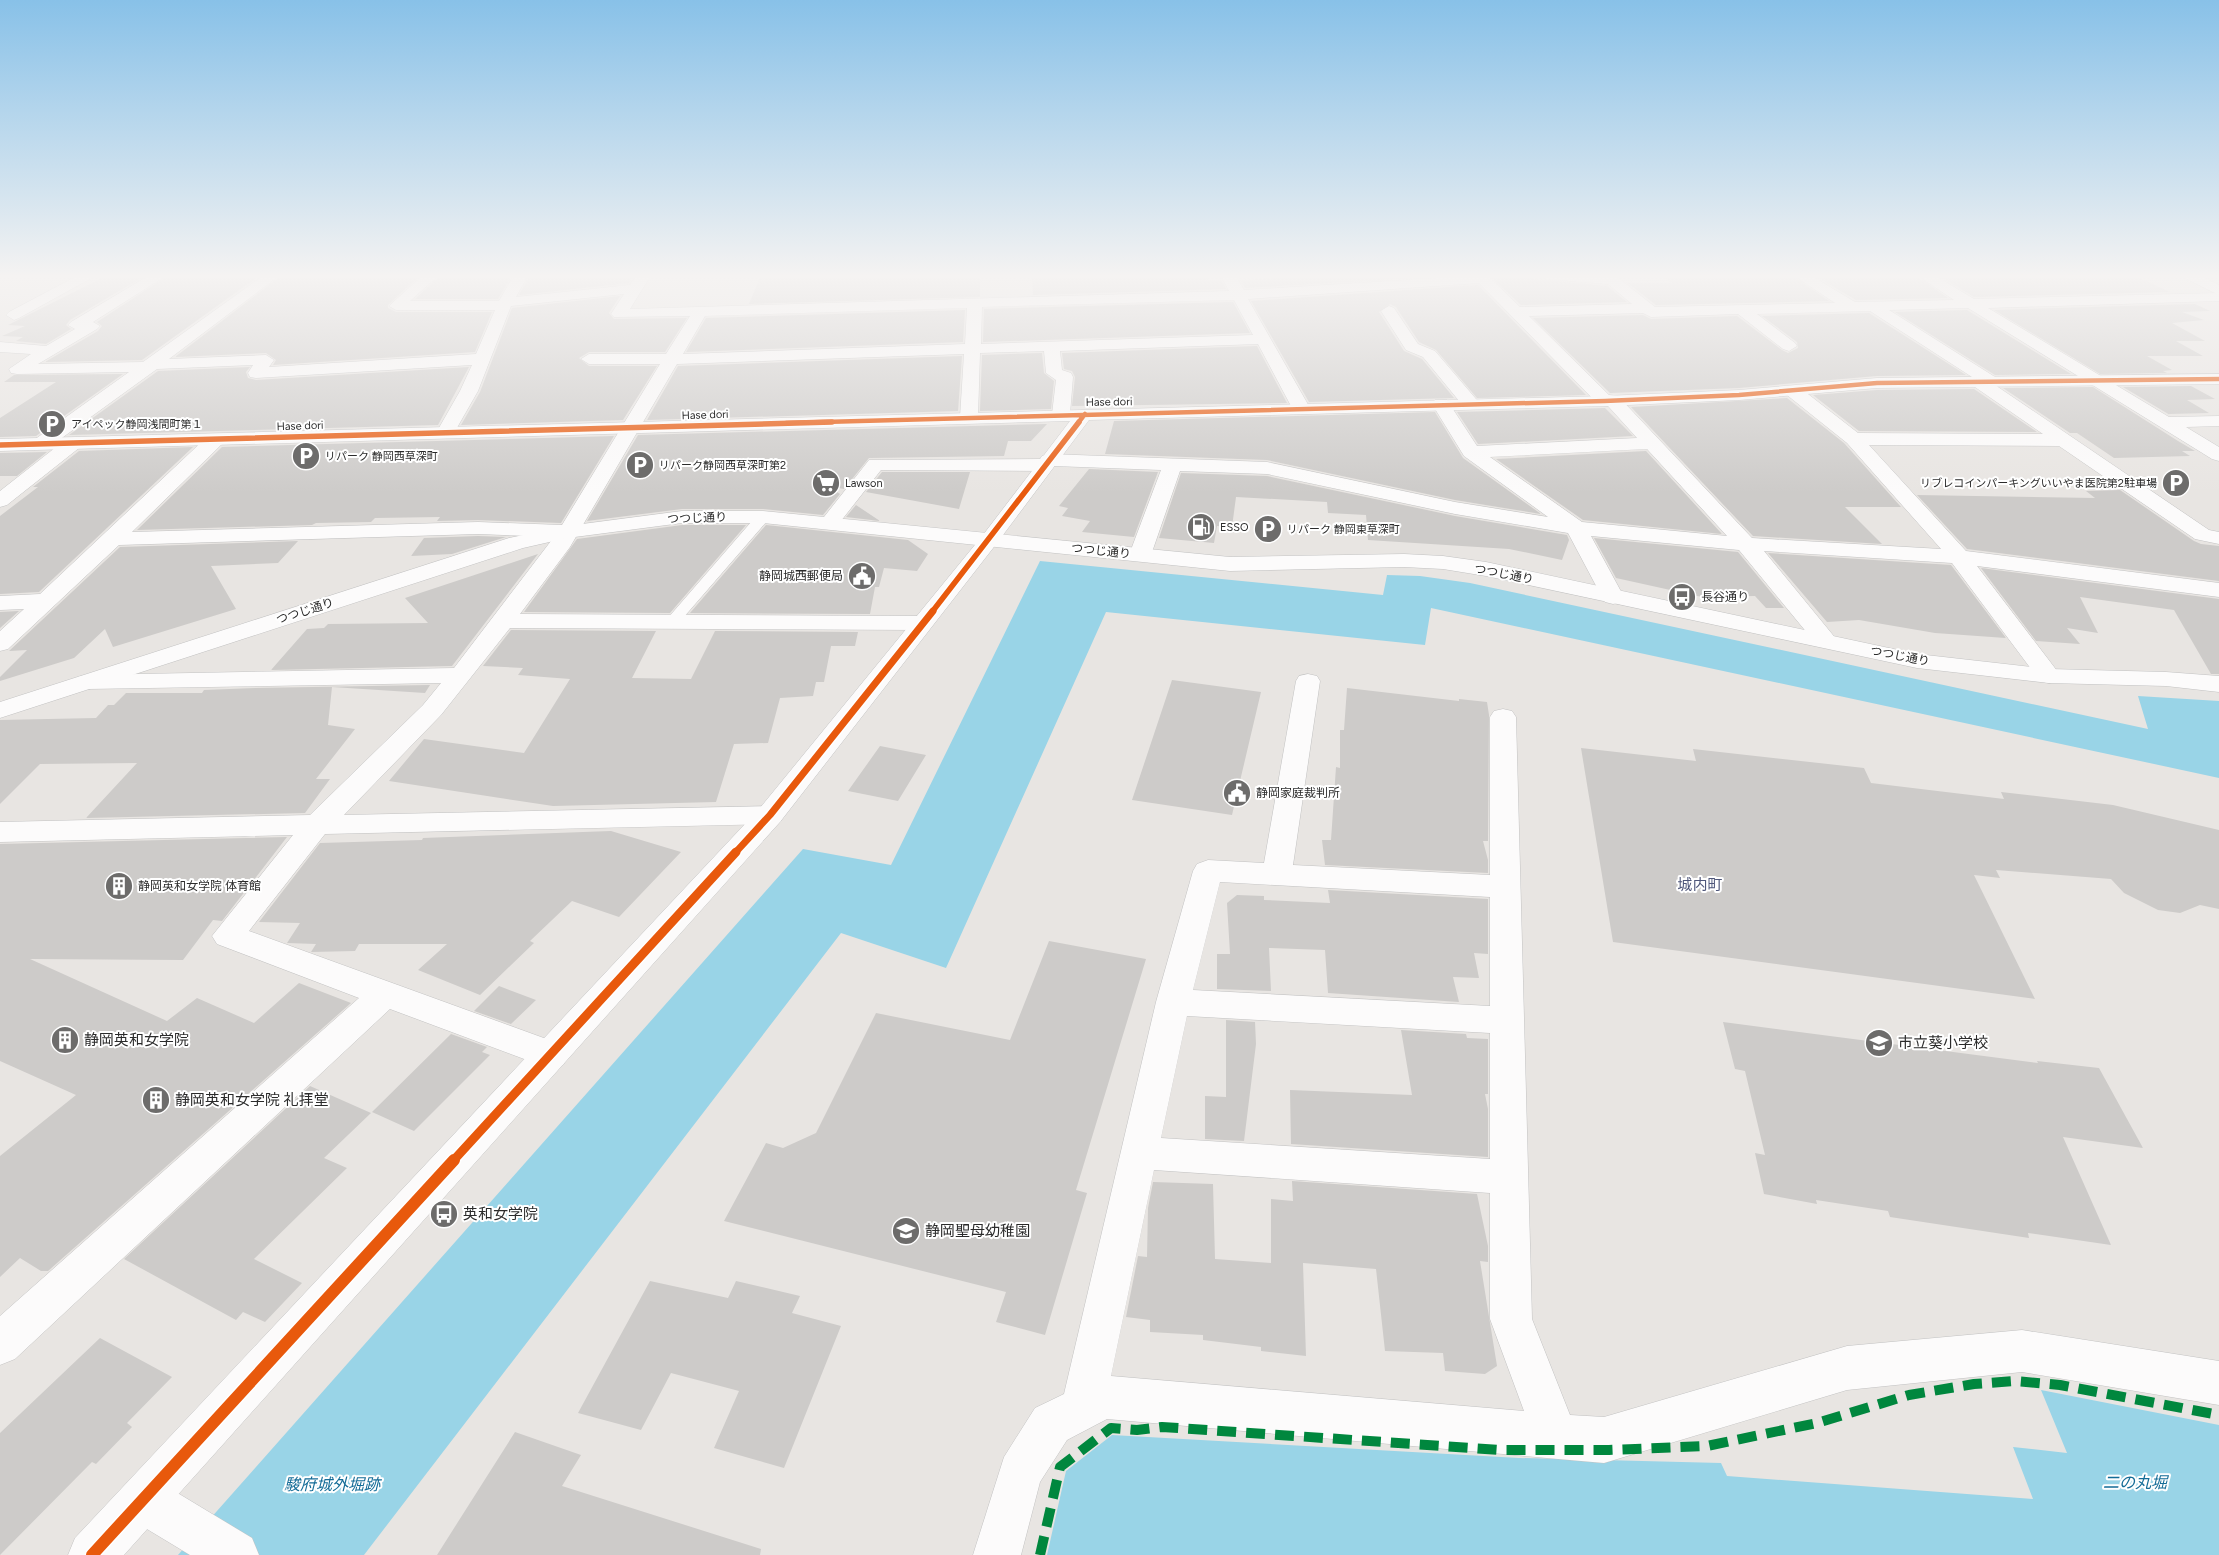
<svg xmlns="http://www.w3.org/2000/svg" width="2219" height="1555" font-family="Figtree,'Noto Sans JP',sans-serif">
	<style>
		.water { fill: #99d4e7 }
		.building { fill: #cdcbc9 }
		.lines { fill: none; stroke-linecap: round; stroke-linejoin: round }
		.service-casing { stroke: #c2c2c2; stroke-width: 1 }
		.minor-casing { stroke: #c2c2c2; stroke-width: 1 }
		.tertiary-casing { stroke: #c2c2c2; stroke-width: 1 }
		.secondary-casing { stroke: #c2c2c2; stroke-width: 1 }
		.service { fill: #fcfbfb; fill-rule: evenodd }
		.minor { fill: #fcfbfb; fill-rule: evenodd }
		.tertiary { fill: #fcfbfb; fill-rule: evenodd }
		.secondary { fill: #fcfbfb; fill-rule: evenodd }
		.quiet { stroke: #00873e; stroke-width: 10; stroke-dasharray: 19 10; stroke-linecap: butt }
		.cycleway-far4-casing { stroke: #fff; stroke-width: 6 }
		.cycleway-far3-casing { stroke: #fff; stroke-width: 8 }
		.cycleway-far2-casing { stroke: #fff; stroke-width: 10 }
		.cycleway-far1-casing { stroke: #fff; stroke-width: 12 }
		.cycleway-casing { stroke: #fff; stroke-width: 15 }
		.cycleway-far4 { stroke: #e8590c; stroke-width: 4.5 }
		.cycleway-far3 { stroke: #e8590c; stroke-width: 5.5 }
		.cycleway-far2 { stroke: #e8590c; stroke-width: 7 }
		.cycleway-far1 { stroke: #e8590c; stroke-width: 9 }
		.cycleway { stroke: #e8590c; stroke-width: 12 }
		.labels { text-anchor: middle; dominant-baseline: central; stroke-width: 4; stroke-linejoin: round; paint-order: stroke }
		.far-street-label { font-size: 11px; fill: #2b2b2b; stroke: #fff }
		.far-poi-label { font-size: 11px; fill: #2b2b2b; stroke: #fff; text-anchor: start }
		.street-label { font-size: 12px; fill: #2b2b2b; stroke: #fff }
		.poi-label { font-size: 12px; fill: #2b2b2b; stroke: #fff; text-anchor: start }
		.quarter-label { font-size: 15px; fill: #4e567a; stroke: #fff }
		.near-poi-label { font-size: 15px; fill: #2b2b2b; stroke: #fff; text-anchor: start }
		.near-water-label { font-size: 16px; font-style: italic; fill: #146c97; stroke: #fff }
	</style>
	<rect width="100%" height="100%" fill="#e8e5e2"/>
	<path class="water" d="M1040,561L1383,595L1387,575L1420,576L1470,583L2148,729L2138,696L2219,701V778L1431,608L1425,645L1106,612L946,968L841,933L364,1555H178L803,849L891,865Z
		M2041,1390L2219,1425V1555H1047L1066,1471L1112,1435L1519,1458L1721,1463L1727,1476L2033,1499L2013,1447L2067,1453Z"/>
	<path class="building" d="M108,275H146L70,320L66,325L71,329L46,344L16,341L23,337L2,336L25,326L8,325Z
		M169,275H260L142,360L45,362L98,331L102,326L97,322Z
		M282,275H420L388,305V308L396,312H492L475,352L273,365L276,360L266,353L175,357Z
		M441,275H512L498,299H415Z
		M530,275H547L545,278L632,276L629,283L519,295Z
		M761,275H980V297L749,304Z
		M1032,275H1206L1209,281H1222L1226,289L1033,295Z
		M1281,275H1426L1427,277L1245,288L1240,280L1283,278Z
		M1494,275L1607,286L1627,302L1521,305L1490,276Z
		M1711,275H1791L1829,301L1656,305L1628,283H1672L1664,277Z
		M1814,275H1915L1948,298L1856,300Z
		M1938,275H2133L2170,292L1974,297Z
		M1478,285L1586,395L1477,398L1436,350L1419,342L1396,307L1390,304L1379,312L1404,351L1422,359L1454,398L1309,402L1251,301Z
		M620,296L609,313L614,319L687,318L665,352H589L579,358L589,366H657L623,420L461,425L480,392L512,308Z
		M1233,302L1250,333L983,342L984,309Z
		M2195,304L2210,311L2182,312L2204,320L2172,323L2205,341H2176L2203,356H2147L2172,370L2163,371L2167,373L2100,374L1994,310Z
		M965,310L963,342L686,352L706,318Z
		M1967,310L2071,374L1995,375L1895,312Z
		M1869,313L1966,375L1877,376L1739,388L1610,393L1533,318L1643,315L1651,319L1737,316L1782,350L1788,353L1798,348L1797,342L1762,316Z
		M1257,346L1287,403L1072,406L1075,377L1072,371L1064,369L1062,353Z
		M1042,353L1044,373L1054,381L1051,409L980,411L982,355Z
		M962,356L958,411L647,420L678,366Z
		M250,367L246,372L248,378L256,380L469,367L438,425L69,435L158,371Z
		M123,374L36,436L0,437V418L56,382H4L14,375Z
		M2191,386L2215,399L2187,400L2209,413L2168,414L2170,415L2123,387Z
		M2093,387L2178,441L2195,451H2182L2190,456L2114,458L2077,433H2070L2003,388Z
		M1974,389L2037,432L1859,431L1813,395L1877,390Z
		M1787,398L1844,443L1901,507H1845L1882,544L1753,536L1631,407Z
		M1605,408L1633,436L1478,444L1457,412Z
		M1435,412L1463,458L1541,514L1455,500L1267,460L1105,454L1114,421Z
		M1047,424L1031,441H1008L1004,456L869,458L844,489L828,486L840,494L823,515L763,509H682L587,521L638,435Z
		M614,436L561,523L478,520L437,521L440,517L375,518L371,522L316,523L312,525L137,530L222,447Z
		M193,447L39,592L0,594V516L38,487H33L79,451Z
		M1646,451L1722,534L1583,520L1496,459Z
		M47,452L17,476H0V453Z
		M1089,469L1158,472L1134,537L1082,532L1090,521L1062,516L1068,508L1059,506Z
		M882,472H970L959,509L866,492Z
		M1181,473L1267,476L1455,516L1567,535L1569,540L1562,560L1509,549L1368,540L1366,515L1328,513L1327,502L1236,497L1232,527L1217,526L1214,543L1159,538Z
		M2120,490L2194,541L2201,544L2219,546V581L1967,549L1917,495L2095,498L2086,491Z
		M856,505L880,521L846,517Z
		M682,525H746L670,613L524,612L577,539Z
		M766,525L908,540L928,554L917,571L884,568L879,587H875L870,614L690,613Z
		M478,536L506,537L452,554L411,556L424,538Z
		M1594,538L1738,552L1784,608H1766L1755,596L1702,597L1616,578Z
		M298,541L278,563L211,566L236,609L113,647L105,629L74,658L0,681V677L27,650L9,651L120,547Z
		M1768,553L1951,565L2006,638L1935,633L1859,620L1827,622Z
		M538,554L452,666L271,670L307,629L324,628L328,624L428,623L405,598Z
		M1981,568L2219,599V674H2211L2174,610L2080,597L2098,633L2067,628L2080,644L2036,641Z
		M19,611L0,628V612Z
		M511,630L656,631L632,678L691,679L715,631L858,632L855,646H831L824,682H816L813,696L780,698L768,743L734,744L716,802L553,806L389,781L424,739L524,753L570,679L518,675L523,668L483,666Z
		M1172,680L1261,692L1232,815L1132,800Z
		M430,685L425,693L332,687L328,725L355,729L316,779H330L305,813L86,818L137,763L40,764L0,804V720L96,718L108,705H114L126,693H202L204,690L255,688Z
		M1347,688L1459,701V699L1487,702L1489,715L1488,841H1483L1488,860V873L1325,865L1322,840H1331L1336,767L1340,768V730H1344Z
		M880,746L926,755L898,801L848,791Z
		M1581,748L1696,761L1693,749L1864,768L1871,783L2004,799L2001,792L2113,805L2219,830V909L2200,905L2180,913L2158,910L2124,893L2111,879L1996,870L2000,878L1974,875L2035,999L1613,942Z
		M611,831L681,852L619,917L572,901L530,941L534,943L480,995L418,970L447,944H359L355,951L311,952L316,944L287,943L300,923L259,922L320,843L422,840L423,838Z
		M287,837L222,921L213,920L183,960L30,959L167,1021L197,998L254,1023L299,983L351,1003L48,1271H41L20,1258L0,1277V1156L76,1095L0,1061V844Z
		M1328,890L1488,899V954L1474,953L1479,978L1453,977L1459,1002L1328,993L1325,950L1269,948L1271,991L1217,989V954H1230L1227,903L1237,895L1264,896V900L1330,903Z
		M1049,941L1146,959L1076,1190L1087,1193L1045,1335L996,1322L1006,1292L724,1221L766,1143L783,1148L816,1133L876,1013L1010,1040Z
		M499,986L536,1000L511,1024L474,1011Z
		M1226,1020L1255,1022L1256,1044L1244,1141L1205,1139V1096L1226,1097Z
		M1723,1022L2038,1063L2037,1061L2099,1068L2143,1148L2063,1137L2111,1245L2028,1233L2029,1238L1890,1217L1888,1211L1816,1200L1817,1204L1764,1194L1755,1153L1765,1155L1745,1071L1735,1069Z
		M1401,1030L1466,1034L1467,1038L1488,1039V1094H1485L1488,1109V1157L1291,1144L1290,1090L1412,1095Z
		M451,1034L487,1047L482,1052L490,1055L414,1131L372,1112Z
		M310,1086L371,1113L324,1158L347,1168L254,1259L302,1283L265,1322L243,1312L236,1320L124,1259Z
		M1292,1181L1477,1194L1488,1246V1262L1480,1261L1497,1366L1485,1374L1445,1371L1443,1353L1385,1351L1376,1269L1303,1263L1306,1356L1261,1351V1347L1203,1340V1335L1150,1332V1320L1126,1317L1138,1256L1147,1257L1148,1208L1153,1182L1213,1184L1215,1259L1271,1263V1199L1293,1201Z
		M650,1281L728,1298L736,1281L800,1296L792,1313L841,1326L784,1468L714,1448L739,1391L671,1373L641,1430L578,1413Z
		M100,1338L172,1377L127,1423L132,1427L96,1464L92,1462L0,1555V1433Z
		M515,1432L581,1455L562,1486L761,1549L760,1555H437Z"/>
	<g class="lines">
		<defs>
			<path id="service" d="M763,513L768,514L770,517L768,520L677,625H667L665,622L667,619L758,514Z"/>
			<path id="minor" d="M79,275H97L19,318L14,320L6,315L9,312Z
				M150,275H167L93,322L100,326L97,329L38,364L143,362L264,275H280L169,359L266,355L274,360L269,367L476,354L495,310H396L389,306L423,275H439L410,301H499L514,275H528L516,297L630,285L637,275H651L630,309L1229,291L1221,275H1235L1244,290L1487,275L1520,307L1632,304L1608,284L1545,279L1538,275L1617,277L1655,307L1835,303L1793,275H1810L1855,302L1954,300L1917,275H1934L1974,299L2219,293V301L1988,308L2169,417L2219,416V426L2186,427L2219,447V461L2212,459L1968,308L1889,310L1995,377L1997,381L1995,385L2209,530L2219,532V544L2195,539L2059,446L1869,445L1966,551L2219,583V597L1977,566L2061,676L2058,681L2049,683L2040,681L1952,563L1764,551L1837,640L1833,645L1825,647L1817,645L1739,550L1591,536L1624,597L1621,602L1613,604L1605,602L1602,597L1568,533L1455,514L1267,474L1180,471L1151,555L1148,560L1140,561L1132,560L1129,555L1161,470L1054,466L1045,471L881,470L837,526L830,528L823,526L820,522L869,460L1040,459L1042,456L1049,454L1267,462L1455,502L1548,517L1464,456L1432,404L1435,400H1447L1477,446L1637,438L1608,406L1599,405L1479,283L1248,299L1310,408L1307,412H1295L1292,408L1258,344L1060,351L1062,370L1071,373L1073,377L1070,414L1067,418H1055L1052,414L1056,380L1046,373L1044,351L980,353L978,417L975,421H963L960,417L964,354L677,364L570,547L520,614L922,616L930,618L934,623L930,628L922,630L510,628L441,715L344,815L770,806L780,808L784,815L780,822L770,824L325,834L249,931L563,1045L568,1055L563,1065L551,1069L390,1009L15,1359L0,1365V1316L359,998L217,944L212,936L293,835L0,842V822L310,815L423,705L441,683L87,689L78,687L75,682L78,677L87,675L454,668L554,537L478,534L119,545L8,649L0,651V631L24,609L0,610V596L40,594L209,435H223L225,439L223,443L132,532L478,522L562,525L660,364H589L581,359L589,354H666L690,316L614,317L611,314L624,294L511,306L478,391L454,433L451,437H439L436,433L460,391L472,365L256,378L250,377L248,373L253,365L157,369L48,448H34L32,444L34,440L129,372L17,374L11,373L9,369L31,354L0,352V342L46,346L75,329L68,325L71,322ZM1234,300L1253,335L981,344L982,307ZM967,308L965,344L683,354L705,316ZM1870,311L1972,377L1970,381L1972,385L2043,434L1858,433L1799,387H1787L1784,391L1787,395L1847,443L1941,549L1752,538L1618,396L1609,395L1529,316L1643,313L1651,317L1738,314L1783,349L1789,351L1797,346L1795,343L1757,314ZM1647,449L1727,536L1582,522L1490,457Z
				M1389,306L1394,308L1418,344L1435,351L1476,399L1479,403L1476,407H1464L1423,357L1406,350L1381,311Z
				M72,438L79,440L81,444L79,448L7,505L0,507V491L65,440Z
				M1308,674L1317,676L1320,681L1293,865L1490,875V717L1494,711L1503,709L1512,711L1516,717L1532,1319L1570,1415L1604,1417L1847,1346L2022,1330L2219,1361V1405L2022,1372L1847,1390L1604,1463L1107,1419L1067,1440L1040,1482L1021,1555H973L1004,1457L1035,1408L1064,1394L1156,1002L1193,871L1197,864L1208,860L1264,863L1296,681L1299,676ZM1220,882L1490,897V1006L1193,990ZM1187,1016L1490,1033V1159L1161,1138ZM1154,1170L1490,1193V1319L1524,1411L1111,1376Z
				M144,1477L161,1483L252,1538L259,1555H190L127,1517L121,1500L127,1483Z"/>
			<path id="tertiary" d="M2179,275H2198L2219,285V295Z
				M2219,374V384L1877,388L1739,400L1605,406L1089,420L997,543L780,822L124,1555H68L75,1538L760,808L983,535L1070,421L0,451V439L1605,396L1739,390L1877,378Z"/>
			<path id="secondary" d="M682,511H763L1230,557L1404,554L1443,556L1486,562L1917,654L2049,669L2166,672L2219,676V692L2166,686L2049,683L1917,668L1486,576L1443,569L1404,567L1230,571L763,523H682L567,538L523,548L0,718V702L509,538L567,526Z"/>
		</defs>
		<use href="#service" class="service-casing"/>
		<use href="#minor" class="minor-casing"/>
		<use href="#tertiary" class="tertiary-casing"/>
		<use href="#secondary" class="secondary-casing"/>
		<use href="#service" class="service"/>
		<use href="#minor" class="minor"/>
		<use href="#tertiary" class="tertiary"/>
		<use href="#secondary" class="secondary"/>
		<path class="quiet" d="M1040,1555L1060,1467L1111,1428L1137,1430L1162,1427L1501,1450H1609L1707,1446L1817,1423L1909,1395L1974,1384L2015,1381L2060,1385L2219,1415"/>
		<defs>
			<path id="cycleway-far4" d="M786,423L1605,401L1739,395L1877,383L2219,379
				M1078,423L1085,414"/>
			<path id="cycleway-far3" d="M0,445L832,422
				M932,612L1079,422"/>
			<path id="cycleway-far2" d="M735,853L770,815L933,611"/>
			<path id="cycleway-far1" d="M452,1162L736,852"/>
			<path id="cycleway" d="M92,1555L454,1160"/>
		</defs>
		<use href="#cycleway-far4" class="cycleway-far4-casing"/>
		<use href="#cycleway-far3" class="cycleway-far3-casing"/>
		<use href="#cycleway-far2" class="cycleway-far2-casing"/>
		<use href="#cycleway-far1" class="cycleway-far1-casing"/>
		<use href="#cycleway" class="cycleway-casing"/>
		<use href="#cycleway-far4" class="cycleway-far4"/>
		<use href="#cycleway-far3" class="cycleway-far3"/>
		<use href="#cycleway-far2" class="cycleway-far2"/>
		<use href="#cycleway-far1" class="cycleway-far1"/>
		<use href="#cycleway" class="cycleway"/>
	</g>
	<linearGradient id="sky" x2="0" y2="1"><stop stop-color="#88c1e8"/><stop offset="0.56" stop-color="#f5f3f2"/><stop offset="1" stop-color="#f5f3f2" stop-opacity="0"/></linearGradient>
	<rect width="2219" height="493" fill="url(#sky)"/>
	<defs>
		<symbol id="parking-disc" viewBox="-11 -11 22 22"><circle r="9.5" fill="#6d6c6b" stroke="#fff"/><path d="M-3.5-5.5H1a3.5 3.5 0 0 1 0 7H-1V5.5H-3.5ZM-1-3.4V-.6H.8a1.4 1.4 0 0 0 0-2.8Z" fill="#fff"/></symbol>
		<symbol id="supermarket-disc" viewBox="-11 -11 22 22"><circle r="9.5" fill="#6d6c6b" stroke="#fff"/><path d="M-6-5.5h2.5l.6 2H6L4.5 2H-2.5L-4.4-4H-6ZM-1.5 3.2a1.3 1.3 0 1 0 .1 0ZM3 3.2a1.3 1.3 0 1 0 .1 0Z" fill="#fff"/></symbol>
		<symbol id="fuel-disc" viewBox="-11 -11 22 22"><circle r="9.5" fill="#6d6c6b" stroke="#fff"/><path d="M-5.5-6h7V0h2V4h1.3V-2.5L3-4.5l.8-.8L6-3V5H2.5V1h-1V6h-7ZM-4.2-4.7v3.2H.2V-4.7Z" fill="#fff"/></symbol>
		<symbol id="civic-disc" viewBox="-11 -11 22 22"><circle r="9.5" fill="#6d6c6b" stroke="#fff"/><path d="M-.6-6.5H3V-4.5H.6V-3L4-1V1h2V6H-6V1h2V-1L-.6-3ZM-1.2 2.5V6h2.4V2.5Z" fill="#fff"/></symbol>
		<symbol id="bus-disc" viewBox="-11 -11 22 22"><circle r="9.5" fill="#6d6c6b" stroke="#fff"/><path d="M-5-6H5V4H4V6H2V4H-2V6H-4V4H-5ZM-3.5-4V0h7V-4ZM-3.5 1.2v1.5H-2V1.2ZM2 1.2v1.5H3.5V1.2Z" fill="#fff"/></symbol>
		<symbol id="building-disc" viewBox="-11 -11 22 22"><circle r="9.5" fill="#6d6c6b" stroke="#fff"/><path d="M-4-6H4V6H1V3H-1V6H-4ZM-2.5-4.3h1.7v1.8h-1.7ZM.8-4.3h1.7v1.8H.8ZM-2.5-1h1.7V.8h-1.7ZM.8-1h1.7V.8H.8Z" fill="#fff"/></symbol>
		<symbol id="school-disc" viewBox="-11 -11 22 22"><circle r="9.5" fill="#6d6c6b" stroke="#fff"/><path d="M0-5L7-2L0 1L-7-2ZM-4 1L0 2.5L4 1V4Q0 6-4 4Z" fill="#fff"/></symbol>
	</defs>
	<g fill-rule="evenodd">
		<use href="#parking-disc" x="36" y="408" width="32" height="32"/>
		<use href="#parking-disc" x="290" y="440" width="32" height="32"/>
		<use href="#parking-disc" x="624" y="449" width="32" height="32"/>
		<use href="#supermarket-disc" x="810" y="467" width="32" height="32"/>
		<use href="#parking-disc" x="2160" y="467" width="32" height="32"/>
		<use href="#fuel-disc" x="1185" y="511" width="32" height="32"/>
		<use href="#parking-disc" x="1252" y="513" width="32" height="32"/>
		<use href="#civic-disc" x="846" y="560" width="32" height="32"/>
		<use href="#bus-disc" x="1666" y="581" width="32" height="32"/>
		<use href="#civic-disc" x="1221" y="777" width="32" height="32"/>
		<use href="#building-disc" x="103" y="870" width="32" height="32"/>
		<use href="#building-disc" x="49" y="1024" width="32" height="32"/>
		<use href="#school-disc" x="1863" y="1027" width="32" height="32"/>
		<use href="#building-disc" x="140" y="1084" width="32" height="32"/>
		<use href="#bus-disc" x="428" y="1198" width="32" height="32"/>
		<use href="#school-disc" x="890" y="1215" width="32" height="32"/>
	</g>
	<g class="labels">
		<g class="far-street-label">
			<text transform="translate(1109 402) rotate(-1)">Hase dori</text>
			<text transform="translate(705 415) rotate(-2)">Hase dori</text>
			<text transform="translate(300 426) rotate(-2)">Hase dori</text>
		</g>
		<g class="far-poi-label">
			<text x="71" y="424">アイペック静岡浅間町第１</text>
			<text x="325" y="456">リパーク 静岡西草深町</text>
			<text x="659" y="465">リパーク静岡西草深町第2</text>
			<text x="845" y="483">Lawson</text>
			<text x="2157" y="483" text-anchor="end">リブレコインパーキングいいやま医院第2駐車場</text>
			<text x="1220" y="527">ESSO</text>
			<text x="1287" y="529">リパーク 静岡東草深町</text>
		</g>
		<g class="street-label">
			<text transform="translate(697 518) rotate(-2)">つつじ通り</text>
			<text transform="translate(1101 551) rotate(6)">つつじ通り</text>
			<text transform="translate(1504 574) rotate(11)">つつじ通り</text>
			<text transform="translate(305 611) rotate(-18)">つつじ通り</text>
			<text transform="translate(1900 656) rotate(11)">つつじ通り</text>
		</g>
		<g class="poi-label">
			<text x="843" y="576" text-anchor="end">静岡城西郵便局</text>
			<text x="1701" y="597">長谷通り</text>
			<text x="1256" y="793">静岡家庭裁判所</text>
			<text x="138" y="886">静岡英和女学院 体育館</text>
		</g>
		<g class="quarter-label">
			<text x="1700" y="885">城内町</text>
		</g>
		<g class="near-poi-label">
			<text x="84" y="1040">静岡英和女学院</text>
			<text x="1898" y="1043">市立葵小学校</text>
			<text x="175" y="1100">静岡英和女学院 礼拝堂</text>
			<text x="463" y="1214">英和女学院</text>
			<text x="925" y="1231">静岡聖母幼稚園</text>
		</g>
		<g class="near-water-label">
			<text x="2135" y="1482">二の丸堀</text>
			<text x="332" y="1484">駿府城外堀跡</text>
		</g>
	</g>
</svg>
